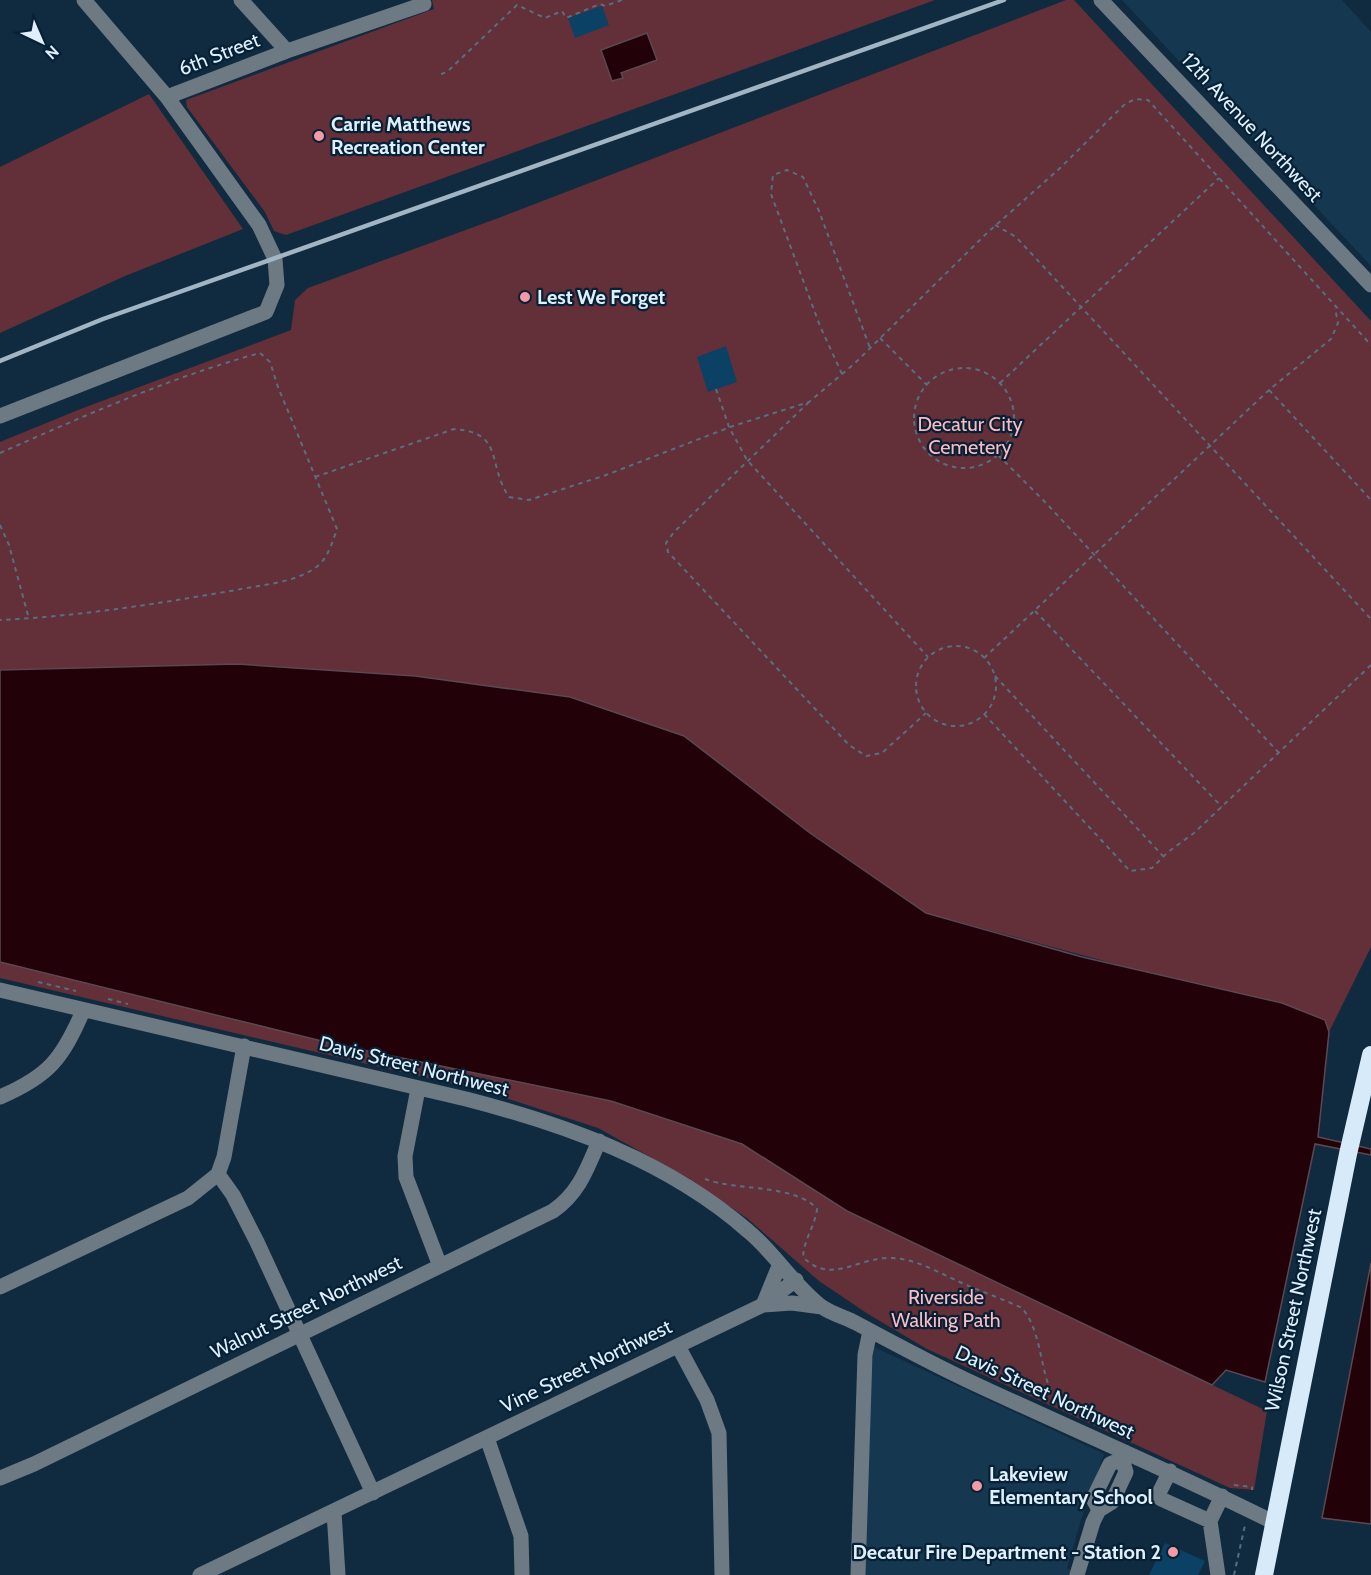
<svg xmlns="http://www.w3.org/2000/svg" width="1371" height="1575" font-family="Cabin,sans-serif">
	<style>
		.built { fill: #153750 }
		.green { fill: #632f38 }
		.water { fill: #220108; stroke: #5b4852; stroke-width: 1.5 }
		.building { fill: #0a4165 }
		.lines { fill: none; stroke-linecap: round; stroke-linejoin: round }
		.path { stroke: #586f81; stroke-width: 2; stroke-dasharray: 4.5 4.5; stroke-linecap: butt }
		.minor { stroke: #6d7a84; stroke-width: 15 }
		.highway { stroke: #d7eafa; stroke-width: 18 }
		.rail { stroke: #a2b5c5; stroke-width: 4.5 }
		.poi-dot { fill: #f49aa6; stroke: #062135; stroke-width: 2 }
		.labels { text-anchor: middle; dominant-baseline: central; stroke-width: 4.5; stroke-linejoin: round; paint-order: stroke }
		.street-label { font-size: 20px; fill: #dfeffd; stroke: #062135 }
		.poi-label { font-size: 20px; font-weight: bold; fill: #dfeffd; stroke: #062135; text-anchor: start }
		.park-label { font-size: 20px; fill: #febac2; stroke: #062135 }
	</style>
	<rect width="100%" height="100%" fill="#102b3f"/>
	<path class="built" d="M1122,0H1342L1371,32V266Z
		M874,1347L1104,1454L1082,1517L1067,1568L1083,1575H853Z"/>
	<path class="green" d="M432,0H935L286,235L274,231L265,212L187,107L186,100L434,9Z
		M1066,0H1074L1371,321V947L1329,1032L1324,1020L926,913L810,833L570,697L415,676L237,664L0,670V442L78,410L291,330L295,300L308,288L501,217Z
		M149,94L243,229L125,276L0,333V167Z
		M0,962L611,1101L742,1144L847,1211L1267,1411L1254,1490L1230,1488L927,1349L868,1314L819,1281L748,1219L690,1179L598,1128L487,1092L0,978Z"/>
	<path class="water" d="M647,33L657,60L621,73L623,78L612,81L601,50Z
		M237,664L415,676L570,697L684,736L810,833L926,913L1082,957L1282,1003L1325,1020L1329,1032L1318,1137L1371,1149V1155L1315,1144L1265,1382L1226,1370L1212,1385L847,1211L742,1144L611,1101L334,1044L0,962V670Z
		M1371,1263V1524L1322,1518Z"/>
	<path class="building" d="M602,6L609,25L575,38L568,18Z
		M726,346L737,382L708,392L697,357Z
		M1165,1543L1205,1561L1198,1575H1149Z"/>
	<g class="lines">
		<path class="path" d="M441,74L447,72L517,5L545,18L562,11L566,18L600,4L605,6L622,0
			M995,225L1016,237L1371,619
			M880,338L927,385
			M914 418a50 50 0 1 1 100 0a50 50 0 1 1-100 0Z
			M842,374L820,326L771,194L773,175L787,170L803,177L819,211L870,348
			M1000,383L1219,178
			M716,389L729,427L747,460L928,657
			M1269,390L1371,500
			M809,402L674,532L666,543L668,552L849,745L866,756L882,753L926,713
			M0,453C84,416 171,377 260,353L270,362L278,387L337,529C332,543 328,559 315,568C294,583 260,585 236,590C157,604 80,616 0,620
			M998,455L1046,503L1279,753
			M315,477L454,429C505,433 486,462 509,497L529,500L606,475L733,426L809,402L854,364L987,233L1058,170L1125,104L1135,99L1148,100L1371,345
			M0,525L9,545L29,619
			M1035,611L1222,807
			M916 686a40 40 0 1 1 80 0a40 40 0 1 1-80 0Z
			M984,658L1269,390L1331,339L1338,323L1335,308
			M995,676L1163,856
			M984,714L1130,871L1152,868L1168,852L1194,833L1371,665
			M38,982L76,991
			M108,999L128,1004
			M705,1179C736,1191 796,1184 817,1209C815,1226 804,1239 803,1257C831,1286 858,1256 893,1258C917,1259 941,1274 962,1283C982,1292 1003,1299 1022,1308C1047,1338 1037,1389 1065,1408
			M1234,1485L1252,1487V1490
			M1234,1575L1245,1525"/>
		<path class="minor" d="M241,0L287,51
			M1101,0L1371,285
			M167,97L287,51L424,4L420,0
			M0,416L266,312L277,285L275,259L259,225L167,97L84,0
			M0,990L466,1099C567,1125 668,1161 748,1231C775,1253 794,1286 822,1307C832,1314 845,1317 856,1323C895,1344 934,1365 975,1384C1074,1430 1175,1473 1273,1522
			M418,1089L405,1156L406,1177L440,1266
			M0,1097C49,1076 62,1059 83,1011
			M218,1174L233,1195L257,1242L373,1493
			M0,1287L188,1198L218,1174L224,1157L244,1046
			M765,1303L796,1280
			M763,1305L779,1266
			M678,1346L707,1400L719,1433L722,1575
			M487,1438L521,1536L522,1575
			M1170,1471L1158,1495L1161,1499L1210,1521L1222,1496
			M0,1478L34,1464L553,1211C579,1193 587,1169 599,1141
			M1099,1510L1093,1499L1110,1464L1122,1459
			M334,1512L338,1575
			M1210,1521L1218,1575
			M200,1575L763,1305L792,1303L822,1307
			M858,1575L865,1355L870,1331
			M1077,1575L1093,1522L1099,1510L1112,1502L1126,1472L1122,1459L1125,1452"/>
		<path class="highway" d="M1264,1575L1348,1154L1371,1055"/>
		<path class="rail" d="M0,361L103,319L1004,0"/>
	</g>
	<g class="poi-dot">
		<circle cx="319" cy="136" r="6"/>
		<circle cx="525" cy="297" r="6"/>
		<circle cx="977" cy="1486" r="6"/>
		<circle cx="1173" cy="1552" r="6"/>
	</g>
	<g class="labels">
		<g class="street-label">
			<text transform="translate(219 54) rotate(-21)">6th Street</text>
			<text transform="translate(1252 127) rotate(47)">12th Avenue Northwest</text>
			<text transform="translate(414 1066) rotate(14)">Davis Street Northwest</text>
			<text transform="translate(306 1307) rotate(-26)">Walnut Street Northwest</text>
			<text transform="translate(1293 1310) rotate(-78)">Wilson Street Northwest</text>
			<text transform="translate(586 1366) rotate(-26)">Vine Street Northwest</text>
			<text transform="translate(1045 1392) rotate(25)">Davis Street Northwest</text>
		</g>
		<g class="poi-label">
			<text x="331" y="124">Carrie Matthews<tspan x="331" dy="23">Recreation Center</tspan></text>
			<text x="537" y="297">Lest We Forget</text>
			<text x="989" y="1474">Lakeview<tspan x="989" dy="23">Elementary School</tspan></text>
			<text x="1161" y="1552" text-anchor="end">Decatur Fire Department - Station 2</text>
		</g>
		<g class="park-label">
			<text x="970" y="424">Decatur City<tspan x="970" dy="23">Cemetery</tspan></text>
			<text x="946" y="1297">Riverside<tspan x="946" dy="23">Walking Path</tspan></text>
		</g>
	</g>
	<g transform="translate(42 42) rotate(136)" stroke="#062135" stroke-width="4.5" paint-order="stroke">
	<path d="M0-4.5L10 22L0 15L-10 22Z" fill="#dfeffd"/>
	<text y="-9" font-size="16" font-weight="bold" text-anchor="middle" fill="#dfeffd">N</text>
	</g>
</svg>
